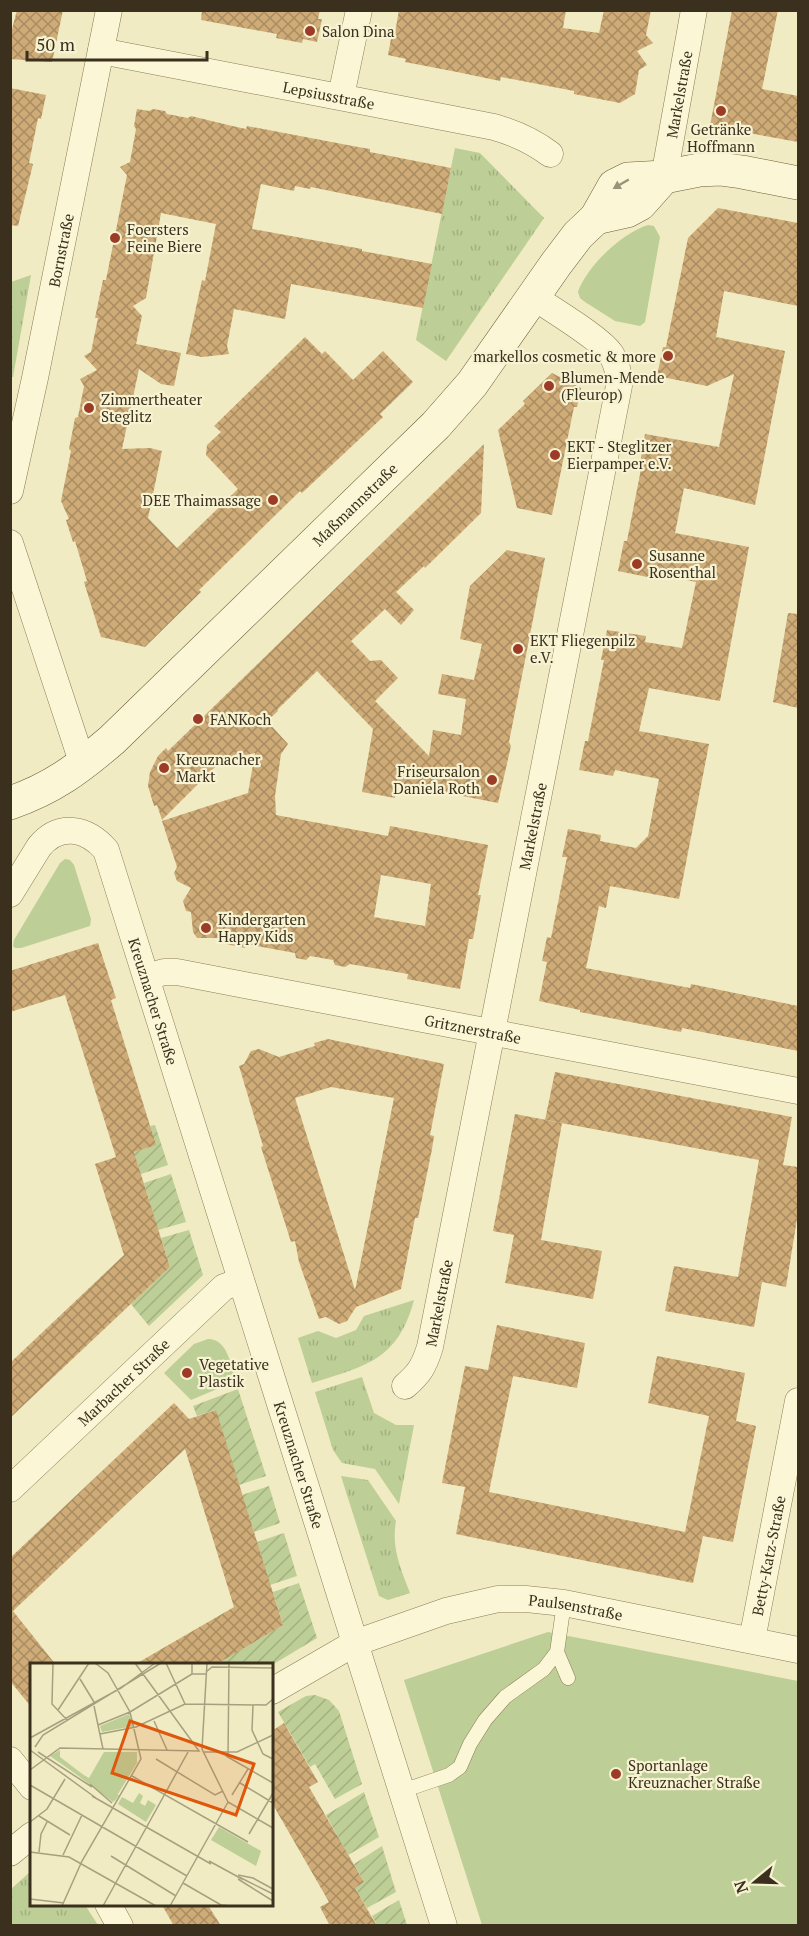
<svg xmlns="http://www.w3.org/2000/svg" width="809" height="1936" font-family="'PT Serif',serif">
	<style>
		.grass { fill: #bdce96 }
		.park { fill: url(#park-tufts) }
		.garden { fill: url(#garden-furrows) }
		.building { fill: url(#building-cross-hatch); fill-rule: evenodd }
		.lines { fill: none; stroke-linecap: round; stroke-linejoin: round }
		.lane-casing { stroke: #8b7c59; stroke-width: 15 }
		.street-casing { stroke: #8b7c59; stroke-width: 27 }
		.secondary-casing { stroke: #6c5d3c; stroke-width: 34 }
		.lane { stroke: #faf6d6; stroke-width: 14 }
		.street { stroke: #faf6d6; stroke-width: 26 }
		.secondary { stroke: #faf6d6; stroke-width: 33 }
		.oneway { fill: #9a937a }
		.poi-dot { fill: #9c3b26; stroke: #f7f3d2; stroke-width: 2 }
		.labels { text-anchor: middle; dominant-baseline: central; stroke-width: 4.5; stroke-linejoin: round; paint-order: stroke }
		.poi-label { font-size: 15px; fill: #3a301d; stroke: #f7f3d2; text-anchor: start }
		.street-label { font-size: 15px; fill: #3a301d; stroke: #f7f3d2 }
		.inset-road { fill: none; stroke: #a7a080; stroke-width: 1.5 }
		.view { fill: #df570d; fill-opacity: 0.15; stroke: #df570d; stroke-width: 3 }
		.inset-edge { fill: none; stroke: #3a301d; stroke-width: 3 }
	</style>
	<defs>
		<pattern id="park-tufts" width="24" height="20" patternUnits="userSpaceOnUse" patternTransform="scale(1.5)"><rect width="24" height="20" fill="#bdce96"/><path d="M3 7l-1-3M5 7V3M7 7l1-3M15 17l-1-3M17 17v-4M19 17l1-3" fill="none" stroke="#a3b181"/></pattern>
		<pattern id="garden-furrows" width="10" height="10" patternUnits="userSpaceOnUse" patternTransform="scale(1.5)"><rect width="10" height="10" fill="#bdce96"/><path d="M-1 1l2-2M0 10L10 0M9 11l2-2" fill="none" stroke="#a3b181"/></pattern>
		<pattern id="building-cross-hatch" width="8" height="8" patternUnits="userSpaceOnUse" patternTransform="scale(1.5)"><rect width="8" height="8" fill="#cfac77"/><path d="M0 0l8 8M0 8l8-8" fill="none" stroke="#a98c61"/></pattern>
	</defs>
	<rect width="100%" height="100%" fill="#f0ebc2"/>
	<path class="grass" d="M648,225L654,226L660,237L645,322L640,326L615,321L585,302L580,298L578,292C587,266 622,233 648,225Z
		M65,859L70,860L74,865L91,919L90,926L21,948H15L13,946L14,940L60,863Z
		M208,1339C228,1339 231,1366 236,1381L191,1400L164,1373L194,1344Z
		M548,1632L798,1681V1925H482L404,1680Z"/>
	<path class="park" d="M455,148L480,153L544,218L446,361L416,340Z
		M31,275L13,377H11V282Z
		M414,1300C398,1360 366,1366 312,1383L298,1338L318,1331L336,1338L356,1330L364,1316Z
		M362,1377L374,1413L396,1425H414L399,1504L375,1469L342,1463L333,1450L315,1392Z
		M341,1476L368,1480L396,1521C391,1548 401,1569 410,1593L388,1600L379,1596Z
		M31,1871L32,1904L85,1905L98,1925H11V1889Z"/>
	<path class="garden" d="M155,1125L168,1165L141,1174L134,1152L155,1145L150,1126Z
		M171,1174L186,1222L158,1230L144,1183Z
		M189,1230L203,1275L149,1326L131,1304L170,1267L161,1238Z
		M238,1389L266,1476L239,1485L215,1410L197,1416L193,1406Z
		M269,1486L280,1523L254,1532L242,1495Z
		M284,1533L297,1576L270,1585L257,1542Z
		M299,1583L317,1638L272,1665L215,1664L283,1625L273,1592Z
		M315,1695L329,1700L339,1711L362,1784L335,1799L315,1764L310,1767L278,1712L306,1696Z
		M364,1792L379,1837L348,1855L326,1815Z
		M382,1846L396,1892L367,1908L355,1888L364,1882L354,1864Z
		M399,1900L407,1925H377L372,1916Z"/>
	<path class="building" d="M17,10H63L52,62L10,59V37Z
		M202,10H320L318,19H322L317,42L303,39L302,43L276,38L277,34L201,20Z
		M399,10H566L563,28L599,33L604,10H651L646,35L653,43L637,51L647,65L639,70L635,94L620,103L574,94V91L501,77L500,81L457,72L405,62L406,59L388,55L392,33H395Z
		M732,10H778L762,89L798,96V142L710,126Z
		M10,88L46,95L41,119L38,118L29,163L33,164L18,226L10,225Z
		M137,109L149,111L153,109L165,111L167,114L188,118L191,116L228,125L246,129L247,126L358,147L370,149V152L451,168L442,214L311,187L310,189L295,186L294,191L261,184L252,229L362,249V251L432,264L423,308L291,284L285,319L234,309L227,346L229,354L202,357L186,354L202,280L205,281L216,224L161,213L146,298L133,306L142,316L136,344L181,353L174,386L161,384L139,369L122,449L150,448L162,451L148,518L177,548L238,489L206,455L207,445L221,432L214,426L305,337L322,354L325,351L353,380L383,351L413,382L380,414L383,417L302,493L300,491L199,590L201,592L145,647L101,637L84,582L87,581L75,541L73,542L66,520L69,519L61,501L71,451L69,449L75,418L78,417L84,386L80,379L97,370L84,356L91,352L98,318H95L103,280H106L127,175L120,167L130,162L136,129L134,126Z
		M718,208L798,223V306L724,291L716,337L785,351L755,505L684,488L675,533L749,547L720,701L649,688L639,731L709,744L679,899L610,886L606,908L599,906L586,968L690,988L691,984L798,1006V1051L682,1028L681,1032L580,1012V1010L539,1001L547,962L542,961L547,937L551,938L567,857H562L568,829L601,835L600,841L636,848L648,836L659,779L615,770L613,776L579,770L585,741H588L596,700L604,660H601L607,630L646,636L645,642L682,648L696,582L658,574L657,579L618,571L624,541H627L642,464L640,463L645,434L719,447L734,374L707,386L657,376L663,347H666L688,238Z
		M552,373L581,388L577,407H574L552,515L517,508L498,430L525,404L523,401Z
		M484,444L481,513L425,568L424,566L396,592L414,610L401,625L385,609L351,641L370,661L381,660L398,678L375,701L429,756L433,730L461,735L466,699L438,694L442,674L474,680L482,644L460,639L470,586L507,550L545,558L509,742L511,746L498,803L397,783L395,798L362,792L373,729L317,671L277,710L278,711L267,721L288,744L281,754L275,796L276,815L388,836L390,826L488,845L478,895H481L473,939H469L460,989L407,979L408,974L350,964L345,967L335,965L333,960L310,956L306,960L296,958L295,953L246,944L245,948L221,943L222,938H197L193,932L191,912L186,911L183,901L191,888L177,881L174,873L177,867L162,821L248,793L255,753L221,761L162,820L157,805L154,806L148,786L150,772L158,756L166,748L168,751ZM381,875L431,884L425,926L374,917Z
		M788,613L798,614V708L773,702Z
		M98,943L116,998L111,1000L156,1145L134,1152L170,1267L10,1418V1363L124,1255L95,1164L116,1157L65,995L10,1012V971Z
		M328,1039L444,1064L430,1135L434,1136L432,1149L418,1218H415L401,1289L356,1307L347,1321L339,1324L326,1317L319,1319L299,1262L295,1241L291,1242L261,1147L263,1146L239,1066L244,1064L251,1051L259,1049L279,1057L315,1046L314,1043ZM331,1087L394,1098L355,1290L295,1098Z
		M555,1072L792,1117L783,1165L798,1167V1213L786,1287L762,1282L754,1327L665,1311L674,1266L738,1277L759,1160L545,1120Z
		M515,1114L562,1123L541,1240L602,1251L593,1299L505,1283L514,1235L493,1231Z
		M497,1325L585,1343L577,1388L513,1376L489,1492L685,1532L709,1416L648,1403L657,1356L745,1373L736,1421L756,1426L733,1542L703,1536L693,1583L456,1534L465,1487L442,1483L465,1366L488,1370Z
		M174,1403L189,1419L216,1410L283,1625L215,1665H134L234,1607L185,1449L13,1611L56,1665H32V1708L10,1681V1558Z
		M284,1723L318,1782L309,1787L364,1882L355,1888L377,1926H330L320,1907L329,1902L272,1803V1731Z
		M162,1905H208L221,1926H174Z"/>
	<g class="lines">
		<defs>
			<path id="lane" d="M557,1652L568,1678
				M402,1791L449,1775L460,1767L470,1744L485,1720L505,1697L544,1669L557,1652L564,1603"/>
			<g id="street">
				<path id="s1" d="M101,51L494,127C515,133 533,141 550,154"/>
				<path d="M341,96L359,10"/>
				<path id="s2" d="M664,177L694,10"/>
				<path id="s3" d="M10,491L35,378L109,10"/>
				<path d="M10,543L83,765"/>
				<path id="s4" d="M10,894L39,847C59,822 87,828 106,850L444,1926"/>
				<path id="s5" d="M147,977L164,972H177L798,1091"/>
				<path id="s6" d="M405,1386C420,1373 424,1366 430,1347L619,386C619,375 617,363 611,354C599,337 552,310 534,297"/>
				<path id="s7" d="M10,1489L224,1287L241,1281"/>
				<path id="s8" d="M752,1640L798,1401"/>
				<path id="s9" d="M272,1691L355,1643L446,1611L498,1599H526L564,1603L798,1650"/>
				<path d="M10,1760L32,1787"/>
				<path d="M10,1853L32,1835"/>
				<path d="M108,1904L120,1926"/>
			</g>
			<g id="secondary">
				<path d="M596,218L627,211L640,204L664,177"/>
				<path id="s10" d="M10,803C53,788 78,769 112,740L436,425L472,384L556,264L578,235L596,218L614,186L628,179L664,177L699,170L720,169L742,172L798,183"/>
			</g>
		</defs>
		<use href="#lane" class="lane-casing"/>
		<use href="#street" class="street-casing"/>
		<use href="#secondary" class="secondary-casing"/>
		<use href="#lane" class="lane"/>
		<use href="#street" class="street"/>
		<use href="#secondary" class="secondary"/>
	</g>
	<defs><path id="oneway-solid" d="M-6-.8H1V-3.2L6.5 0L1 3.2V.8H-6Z" transform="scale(1.5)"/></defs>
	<use class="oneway" href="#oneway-solid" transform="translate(621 184) rotate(150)"/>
	<g class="poi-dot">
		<circle cx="310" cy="31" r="6"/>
		<circle cx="721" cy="111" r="6"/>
		<circle cx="115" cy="238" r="6"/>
		<circle cx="668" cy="356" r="6"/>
		<circle cx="549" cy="386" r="6"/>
		<circle cx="89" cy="408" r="6"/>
		<circle cx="555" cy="455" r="6"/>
		<circle cx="273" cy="500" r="6"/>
		<circle cx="637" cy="564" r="6"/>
		<circle cx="518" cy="649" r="6"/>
		<circle cx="198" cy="719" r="6"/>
		<circle cx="164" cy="768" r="6"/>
		<circle cx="492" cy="780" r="6"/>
		<circle cx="206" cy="928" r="6"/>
		<circle cx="187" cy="1373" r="6"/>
		<circle cx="616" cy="1774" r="6"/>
	</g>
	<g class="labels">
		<g class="poi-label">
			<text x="322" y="31">Salon Dina</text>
			<text x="721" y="129" text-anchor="middle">Getränke<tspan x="721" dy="17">Hoffmann</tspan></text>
			<text x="127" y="229">Foersters<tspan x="127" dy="17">Feine Biere</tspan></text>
			<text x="656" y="356" text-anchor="end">markellos cosmetic &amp; more</text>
			<text x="561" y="377">Blumen-Mende<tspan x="561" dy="17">(Fleurop)</tspan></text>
			<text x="101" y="399">Zimmertheater<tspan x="101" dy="17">Steglitz</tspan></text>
			<text x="567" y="446">EKT - Steglitzer<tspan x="567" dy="17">Eierpamper e.V.</tspan></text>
			<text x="261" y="500" text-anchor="end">DEE Thaimassage</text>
			<text x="649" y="555">Susanne<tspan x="649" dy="17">Rosenthal</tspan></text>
			<text x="530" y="640">EKT Fliegenpilz<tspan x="530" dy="17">e.V.</tspan></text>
			<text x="210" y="719">FANKoch</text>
			<text x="176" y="759">Kreuznacher<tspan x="176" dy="17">Markt</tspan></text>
			<text x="480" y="771" text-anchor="end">Friseursalon<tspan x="480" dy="17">Daniela Roth</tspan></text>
			<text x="218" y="919">Kindergarten<tspan x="218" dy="17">Happy Kids</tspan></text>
			<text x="199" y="1364">Vegetative<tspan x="199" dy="17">Plastik</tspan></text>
			<text x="628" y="1765">Sportanlage<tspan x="628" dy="17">Kreuznacher Straße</tspan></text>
		</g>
		<g class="street-label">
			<text stroke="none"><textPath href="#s1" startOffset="232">Lepsiusstraße</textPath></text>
			<text stroke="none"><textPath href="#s2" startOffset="84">Markelstraße</textPath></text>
			<text stroke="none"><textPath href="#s3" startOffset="246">Bornstraße</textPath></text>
			<text stroke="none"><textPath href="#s10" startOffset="459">Maßmannstraße</textPath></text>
			<text stroke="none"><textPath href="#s6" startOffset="578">Markelstraße</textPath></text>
			<text stroke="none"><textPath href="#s4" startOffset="292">Kreuznacher Straße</textPath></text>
			<text stroke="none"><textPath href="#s5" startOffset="332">Gritznerstraße</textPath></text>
			<text stroke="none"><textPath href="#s6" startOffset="92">Markelstraße</textPath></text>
			<text stroke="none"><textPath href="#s7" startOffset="156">Marbacher Straße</textPath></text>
			<text stroke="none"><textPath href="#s4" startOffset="778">Kreuznacher Straße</textPath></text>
			<text stroke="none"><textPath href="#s8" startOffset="86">Betty-Katz-Straße</textPath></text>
			<text stroke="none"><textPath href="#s9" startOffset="324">Paulsenstraße</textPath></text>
		</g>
	</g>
	<g transform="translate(30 1663)">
		<rect width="243" height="243" fill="#f0ebc2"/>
		<path d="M74,89H107V100L83,139L34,102L59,115Z" fill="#bdce96"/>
		<path d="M99,51L104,63L72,69L70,63ZM30,87V94L76,129L89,132L85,138L20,93ZM109,130L113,133L110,140L115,143L118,137L126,142L116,159L88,141L92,134L103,140ZM189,164L231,188L226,203L181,177Z" fill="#bdce96"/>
		<path class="inset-road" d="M23,0L22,41L37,57M136,0L155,41M162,0V11H176M177,0L172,86L198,139M176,9L182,4L243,5M50,16L64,39M223,42L222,67L233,91L243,96M64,43L73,86M28,47L59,0M124,58L137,87M68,62L100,49L162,11M70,71L106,64L155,41L236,42L243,36M0,75L91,25L125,0M5,84L13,72L131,0M0,87L66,135M8,89L62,124M173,89H207L243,72M196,93L243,120M198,94L199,0M126,96L185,132L193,128M0,107L30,85L169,88L105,0M102,113L218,179M210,120L243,140M60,121L82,140M0,122L157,213M202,132L218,106M62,133L181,201M198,139L243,165M9,153L40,172M0,159L17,146L35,116M219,171L243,130M0,189L39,194L126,243M9,189L11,171L17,159M33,192L52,152M81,193L146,233M179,198L212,216M208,212L223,215L243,226M209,214L243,231M208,216L243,238M153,220L191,242L201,243M0,236L34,240M32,243L52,198L111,96L100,49L78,10L65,0M73,243L158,89M140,243L198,139"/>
		<path class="view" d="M100,58L224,101L206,152L82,110Z"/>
		<rect width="243" height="243" class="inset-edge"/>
	</g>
	<rect width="809" height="1936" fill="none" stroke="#3a301d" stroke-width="24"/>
	<g transform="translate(755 1882) rotate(251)" stroke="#f7f3d2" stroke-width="4.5" paint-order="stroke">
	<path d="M0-4.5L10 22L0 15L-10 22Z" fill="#3a301d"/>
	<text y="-9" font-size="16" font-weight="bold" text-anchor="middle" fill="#3a301d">N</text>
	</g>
	<path d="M27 51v9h180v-9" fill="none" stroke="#3a301d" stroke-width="3"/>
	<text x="36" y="51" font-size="18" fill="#3a301d" stroke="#f7f3d2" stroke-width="4.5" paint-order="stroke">50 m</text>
</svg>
